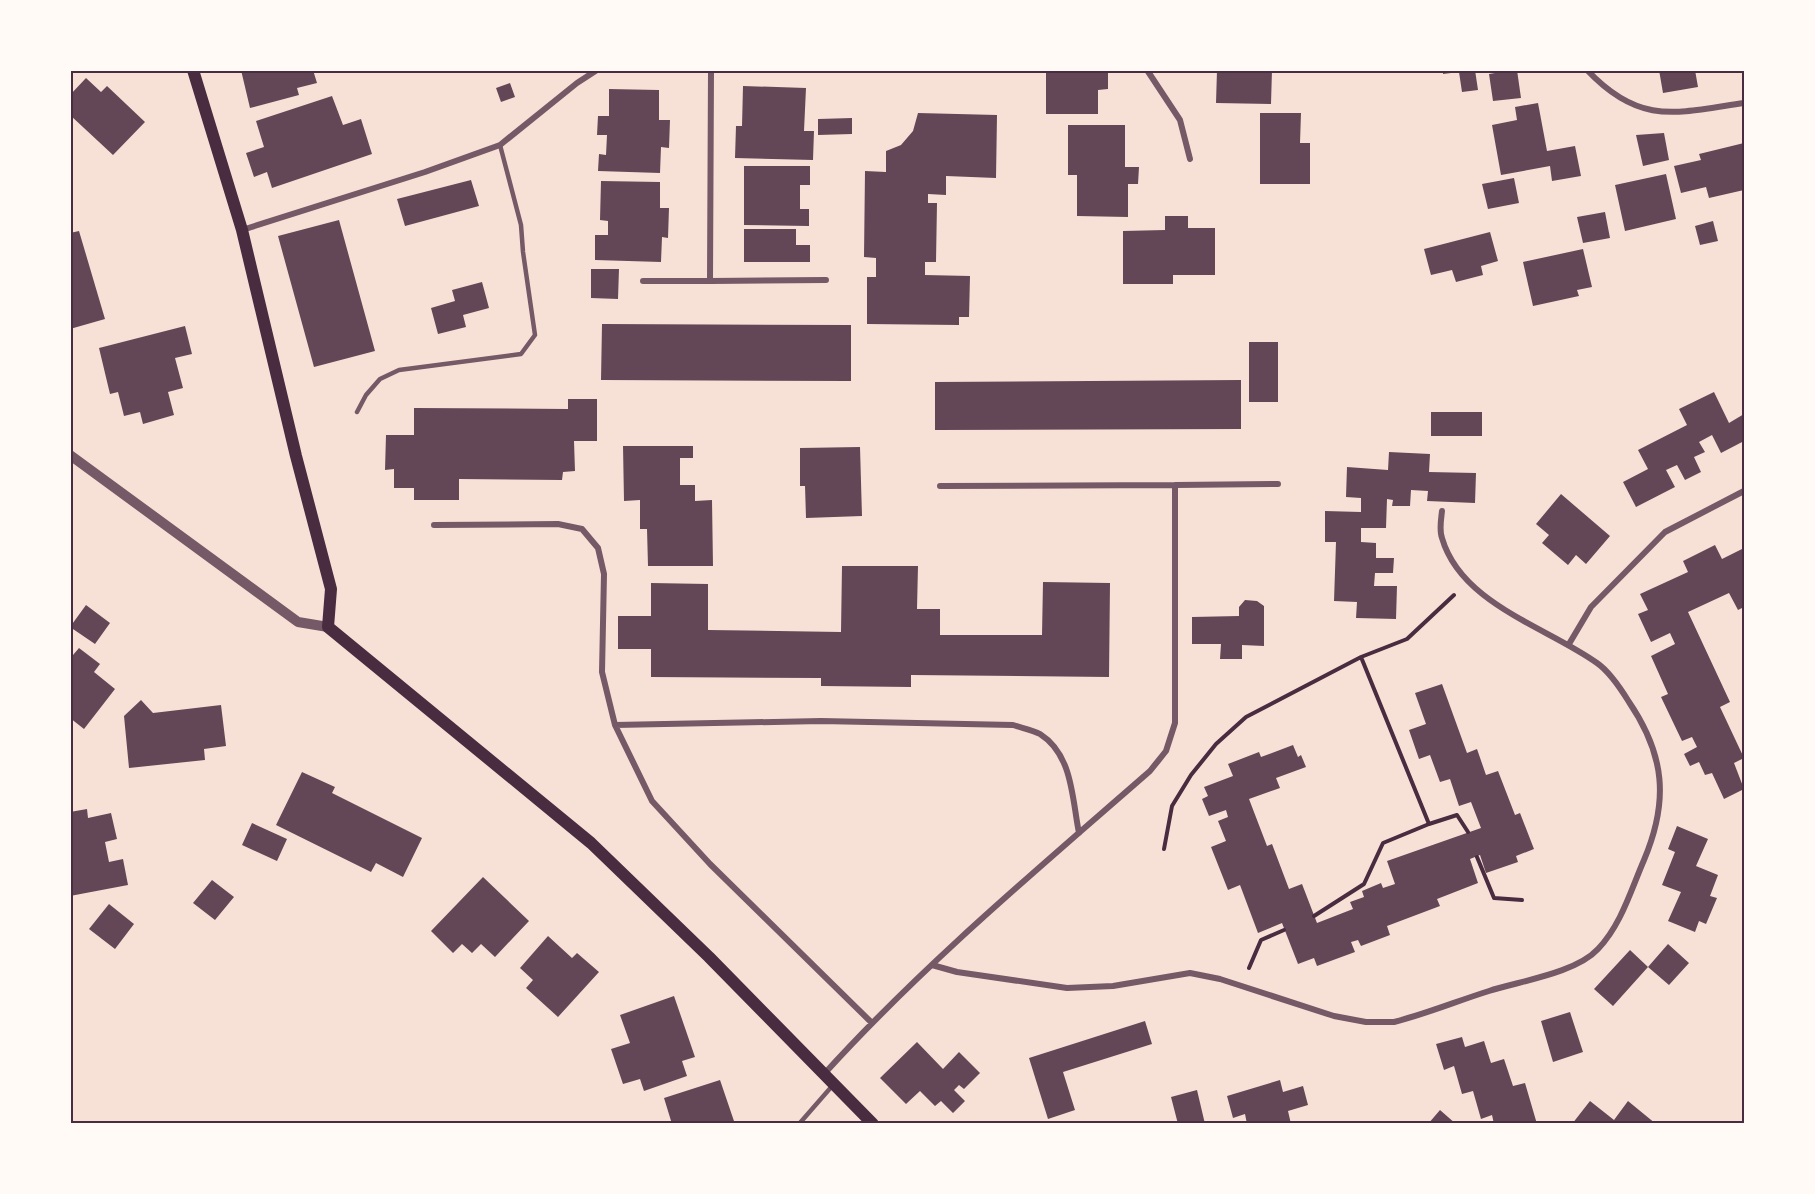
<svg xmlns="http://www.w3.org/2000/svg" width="1815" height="1194" font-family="'Varela Round',sans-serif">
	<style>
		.building { fill: #644757 }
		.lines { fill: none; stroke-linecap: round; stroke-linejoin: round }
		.path { stroke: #4a2c40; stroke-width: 4 }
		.service { stroke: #755966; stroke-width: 4.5 }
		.minor { stroke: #755966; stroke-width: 6 }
		.tertiary { stroke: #755966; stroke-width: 10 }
		.secondary { stroke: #4a2c40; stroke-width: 12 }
		.neatline { fill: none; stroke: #4a2c40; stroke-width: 2 }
	</style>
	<rect width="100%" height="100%" fill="#f7e1d7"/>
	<path class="building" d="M241,70H313L317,83L297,88L299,95L250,108Z
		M1046,70L1108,72V89L1098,90V114H1046Z
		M1217,70H1272L1271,104L1216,103Z
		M1443,70H1475L1478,90L1462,92L1459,72L1443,74Z
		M1513,70H1517L1521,98L1493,101L1489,74Z
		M1659,70H1695L1698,87L1663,93Z
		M86,78L101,92L107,86L145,122L113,155L70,115V95Z
		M510,83L515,97L501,102L496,88Z
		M743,86L806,88L804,131H814L813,160L735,158L736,126H742Z
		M609,89L659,90V120H670L669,148L661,147L660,173L598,171L599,154L606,155L607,135H597L598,116H609Z
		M332,96L343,125L361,119L372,154L272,188L267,172L254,177L246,153L264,147L256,121Z
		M1538,103L1547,151L1575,146L1581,176L1552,181L1550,166L1501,175L1492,125L1517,120L1515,107Z
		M918,113L997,115L996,178L946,176V195L928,194V203H937L936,262H925V275L970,276L969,317H959V325L867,324V277H876V258L864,257L865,171L886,172V151L901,145L913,131Z
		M1260,113H1301L1300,143H1310V184H1260Z
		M852,118V134L818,135V119Z
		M1068,125H1125V167H1139L1138,184H1128V217L1077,216V175H1068Z
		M1664,133L1669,160L1643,166L1636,135Z
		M1744,143V190L1709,198L1706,187L1681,193L1674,166L1701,160L1699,154Z
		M744,166H810V185H800V209H809V226L744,225Z
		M1666,174L1676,219L1625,231L1615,185Z
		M1514,178L1519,203L1488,209L1482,184Z
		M471,180L479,206L405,226L397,199Z
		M601,181L660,182V208H669L668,238L662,237L661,262L595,260V235H608V221L600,220Z
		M1605,212L1610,238L1583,243L1577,217Z
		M1165,216H1188V228H1215V275H1173V284H1123V231L1165,230Z
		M339,220L375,351L314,367L278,236Z
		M1713,221L1718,241L1700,245L1695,226Z
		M744,229H796V245H810V262H744Z
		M79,231L105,319L70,329V233Z
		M1490,232L1498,261L1481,266L1483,275L1456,282L1452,270L1431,275L1424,249Z
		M1583,249L1592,287L1577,290L1579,296L1533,306L1523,262Z
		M591,269H619L618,299L591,298Z
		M482,282L489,308L463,315L466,327L438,334L431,308L455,301L452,290Z
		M602,324L851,325V381L601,380Z
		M185,326L192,354L175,358L183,388L168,392L174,415L143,424L140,412L124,416L118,392L110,394L99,348Z
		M1249,342H1278V402H1249Z
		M1241,380V429L935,430V382Z
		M1714,392L1729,423L1744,414V441L1721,453L1712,435L1699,442L1705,452L1694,457L1701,472L1685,480L1677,465L1666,470L1675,487L1636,507L1623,482L1648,469L1638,450L1687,425L1679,409Z
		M568,399H597V441H574L575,471L563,472L562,480L459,479V500H414V488H394V469L385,470L386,435H414V408L568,409Z
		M1431,412H1482V436H1431Z
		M623,446H693V458H680V485H695V501L712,500L713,566H648L647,529H640V500L624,501Z
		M860,447L862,516L806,518L805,486H800V448Z
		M1389,452L1430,454L1429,472L1476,473L1475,503L1427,501L1428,491L1411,490L1410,506H1392L1393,500L1387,499L1386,528H1361V542L1376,543V558H1394L1393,573H1375L1374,586H1397L1396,619L1356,618L1357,602L1334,601L1336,542H1325V511L1361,512V498L1346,497L1347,467L1388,470Z
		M1561,494L1610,536L1586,564L1576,555L1568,565L1542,543L1549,535L1536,524Z
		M1715,545L1722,559L1744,548V607L1738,610L1729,593L1688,612L1730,702L1720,707L1744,758L1734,763L1744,789L1724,799L1712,773L1705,775L1699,762L1690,766L1684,754L1697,747L1692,737L1682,741L1661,697L1668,694L1651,656L1675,644L1670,633L1651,642L1638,614L1648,610L1640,594L1688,572L1683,561Z
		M842,566H918L917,609H940V635H1042L1043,582L1110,583L1109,677L911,675V687L821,686V678L651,677V649H618V616H651V583L708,584V630L841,632Z
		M1245,600L1257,601L1264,606V646L1242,645V659H1220L1221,644H1192V617L1239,616V607Z
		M86,605L110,623L95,644L70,627Z
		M79,648L100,664L94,672L115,689L84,729L70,718V653L73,655Z
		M1442,684L1467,753L1477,749L1486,775L1498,771L1515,815L1520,813L1534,849L1516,856L1518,862L1486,873L1480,855L1470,859L1478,883L1437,899L1440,906L1387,926L1390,935L1361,946L1358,940L1351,942L1355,952L1317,966L1314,958L1298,964L1282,923L1258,933L1240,885L1228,890L1211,847L1226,841L1218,821L1228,817L1226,810L1209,816L1202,799L1208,796L1204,787L1233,776L1228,764L1259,752L1261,757L1293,745L1298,757L1301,755L1306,767L1276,778L1280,788L1249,799L1267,846L1272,844L1289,889L1302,884L1317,923L1353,909L1350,902L1364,897L1362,891L1381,883L1383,888L1395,884L1387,861L1481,828L1471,802L1459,806L1450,779L1440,782L1430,755L1419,759L1409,730L1426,724L1415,693Z
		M141,700L153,713L221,705L226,746L204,749L205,760L129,768L124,716Z
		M302,772L335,787L332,793L422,838L403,877L376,863L371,872L276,825Z
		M87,809L88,818L111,813L117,839L105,842L109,862L123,859L128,885L70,896V812Z
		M252,823L287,839L277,861L242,845Z
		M1677,826L1708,839L1696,866L1718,875L1710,896L1717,898L1706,924L1699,921L1695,932L1668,921L1681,892L1662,885L1675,852L1668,849Z
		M483,877L529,921L495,957L481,944L472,953L462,944L453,953L431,931Z
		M212,880L234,897L215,920L193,903Z
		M109,904L134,924L115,949L89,929Z
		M548,936L572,958L577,953L599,972L558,1017L526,988L533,980L520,968Z
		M1668,944L1689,963L1669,985L1648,967Z
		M1630,950L1648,967L1613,1006L1594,989Z
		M674,996L695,1057L682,1061L687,1076L644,1091L640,1079L623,1084L611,1049L630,1043L620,1015Z
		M1570,1012L1583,1052L1553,1062L1541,1021Z
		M1145,1021L1152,1044L1063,1072L1075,1110L1048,1119L1029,1058Z
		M1462,1037L1465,1047L1484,1041L1491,1063L1504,1059L1513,1086L1525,1083L1537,1124H1494L1492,1115L1481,1119L1473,1091L1462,1094L1454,1066L1444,1070L1436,1044Z
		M917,1042L943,1069L959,1052L980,1073L964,1089L959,1085L954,1090L965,1101L953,1113L941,1101L935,1106L920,1091L906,1104L880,1078Z
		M720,1080L735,1124H672L664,1098Z
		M1280,1080L1283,1092L1303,1086L1308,1105L1288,1111L1291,1124H1247L1245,1114L1233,1118L1227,1096Z
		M1197,1090L1205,1124H1178L1171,1097Z
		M1590,1101L1614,1120L1628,1101L1656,1124H1572Z
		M1440,1110L1456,1124H1428Z"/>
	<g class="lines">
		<path class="path" d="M1361,657L1429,824L1457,815L1468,832
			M1164,849L1172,806L1191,775L1216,744L1246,717L1361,657L1407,639L1454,595
			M1477,857L1494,898L1522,900
			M1314,916L1364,884L1383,843L1429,824
			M1249,968L1261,940L1284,930"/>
		<path class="service" d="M357,412L366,395L380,379L399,370L521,354L535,335L523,252L521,225L500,145
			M799,1124L833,1085"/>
		<path class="minor" d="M711,70L710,281L826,280
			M1147,70L1180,120L1190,159
			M1587,70C1640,126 1676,113 1744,103
			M242,230L425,172L500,145L577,83L597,70
			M643,281H710
			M940,486L1175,485
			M434,525L558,524L582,529L598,548L604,574L602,672L615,725L652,801L710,864L872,1023
			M1569,644L1591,607L1665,532L1744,491
			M615,725L821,721L1013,725C1022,728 1033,730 1040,734C1073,755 1072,799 1079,833
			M932,965L957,972L1067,988L1113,986L1190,973L1220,979L1334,1016L1366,1022H1394C1426,1014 1457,1001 1489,991C1520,981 1576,973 1598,949C1621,925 1631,890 1644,860C1669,801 1665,755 1629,702C1621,689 1610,672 1597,663C1547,627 1461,604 1442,538C1439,530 1441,520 1442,511
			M825,1073C924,964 1039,868 1150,771L1166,751L1175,723V485L1278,484"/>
		<path class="tertiary" d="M70,455L298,622L328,627"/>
		<path class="secondary" d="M193,70L242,230L296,456L331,589L328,627L591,843L709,957L873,1124"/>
	</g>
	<rect width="1815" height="1194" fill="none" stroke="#fffaf5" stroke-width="144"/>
	<rect x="72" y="72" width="1671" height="1050" class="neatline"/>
</svg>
